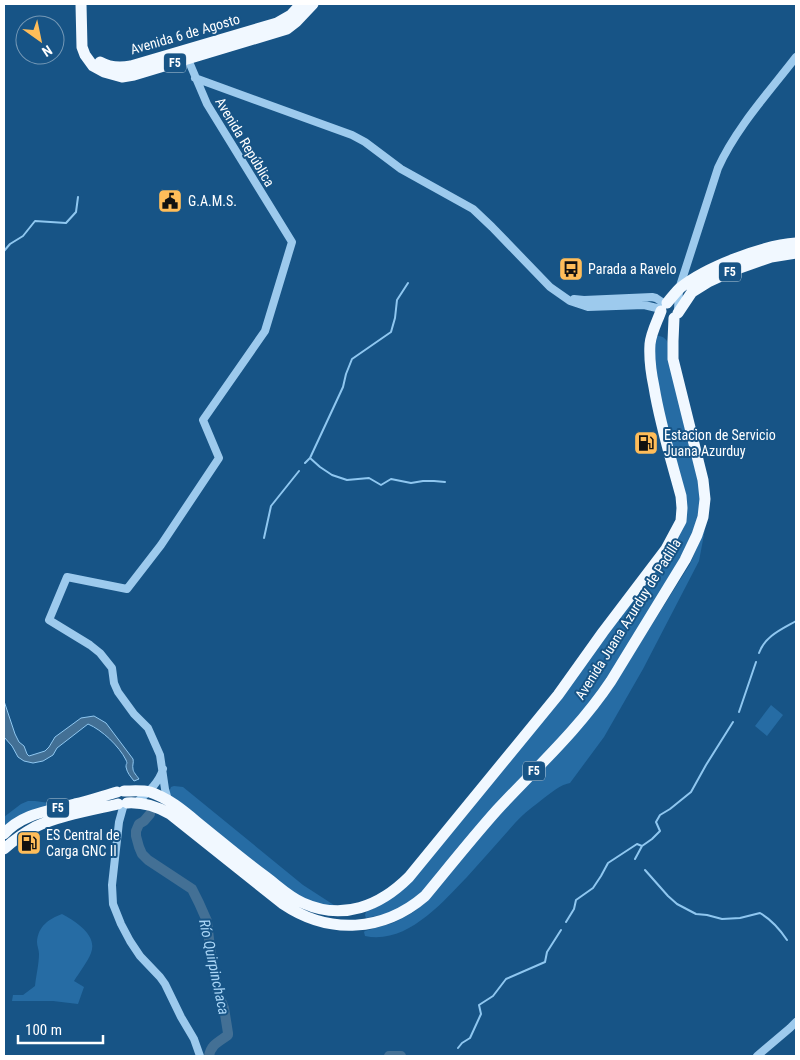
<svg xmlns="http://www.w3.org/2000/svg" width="800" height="1060" font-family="'Roboto Condensed',sans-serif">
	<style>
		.green { fill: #266ca4 }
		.water { fill: #437095; stroke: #8fc7f0 }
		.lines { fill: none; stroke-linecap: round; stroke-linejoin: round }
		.stream { stroke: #8fc7f0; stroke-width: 2 }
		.river { stroke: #437095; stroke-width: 10 }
		.tertiary { stroke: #9dcaed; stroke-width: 8 }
		.trunk { stroke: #f1f8ff; stroke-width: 11 }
		.labels { text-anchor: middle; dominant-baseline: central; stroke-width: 4; stroke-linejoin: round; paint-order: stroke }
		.shield { fill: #175486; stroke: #b9ccdb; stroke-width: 1 }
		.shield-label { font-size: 12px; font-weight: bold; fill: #fff }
		.street-label { font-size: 14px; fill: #fff; stroke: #175486 }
		.poi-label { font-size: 14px; fill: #fff; stroke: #175486; text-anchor: start }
		.water-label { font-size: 15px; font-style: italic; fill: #a8d4f5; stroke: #175486 }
	</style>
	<rect width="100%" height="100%" fill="#175486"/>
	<path class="green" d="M658,336C664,336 667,340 669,345L699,483L700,495V511L688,545L599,693L419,896L395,912L366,918L365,915L366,912L383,904L404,888L683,523L666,428L654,367L655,337Z
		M705,529L699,561L643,669L604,737L570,783C560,785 552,792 544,798C534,806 524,813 515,823C499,841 483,859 467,877C442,903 406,945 365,936L364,932L365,931L393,923L412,913L421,906C458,862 496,818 535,776C560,749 586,725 607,696L690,564Z
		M771,705L783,715L767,736L755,726Z
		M174,786L183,787L303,885L337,907H328L297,897L171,796L169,792L171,787Z
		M28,801H35L56,804L4,827V817L21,804Z
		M62,914C75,921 98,935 91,953C88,961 79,973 74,981L84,987L78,1004L53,1001H12L13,995H23L35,986C36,976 39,964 39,954C39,950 37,946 37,942C38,926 49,919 62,914Z"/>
	<path class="water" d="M4,701L15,734L19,742L24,746L27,754L29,756L45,751L49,747L55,737L81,718L94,716L106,723L133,759C134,763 132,765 133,769C133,772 137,776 139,779L134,781C131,777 127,773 126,767C126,762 128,765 126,760C119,746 102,730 88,724L57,748L53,755L43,761L33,763L24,761L18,757L12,746L4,737Z"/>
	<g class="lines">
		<path class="stream" d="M4,251L10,244L23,236L35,221L66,223L76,212L78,197
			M310,458L320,467L332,475L347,480L369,478L381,485L391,479L411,483L423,481H434L445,482
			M305,463L310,458L343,387L346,374L352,359L391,332L395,318L397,300L408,283
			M264,538L271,506L299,471
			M759,653C765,636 782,629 796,621
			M739,712L756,662
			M635,859L642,846
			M645,870L668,896L677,904L696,914L707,915L722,919L740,918L760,913C772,920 779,928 787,940
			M566,922L574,909L576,900L593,888L601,876L608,863L637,844L642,846L652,839L660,831L656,822L660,815L670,809L691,792L706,765L733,722
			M458,1048L462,1043L470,1038L481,1014L479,1005L493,996L506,979L545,962L547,952L561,930"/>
		<path class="river" d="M150,814L144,821L139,824L136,831V836L139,847L142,854L148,860L192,889L199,903L207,921L210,948L218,993L224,1008L228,1033V1035C219,1042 211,1044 209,1056
			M389,1056H401"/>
		<path class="tertiary" d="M195,78L352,135L365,142L401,169L473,209L492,227L550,287L570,301L588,307L644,305L661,309
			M574,299L584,300L652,297L656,298L665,304
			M678,310L679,289L718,168C736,128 769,92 796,57
			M168,800L165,789L160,755L148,728L134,714L118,692L114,683L112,668L100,653L90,645L49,620L67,577L127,589L161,545L219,458L203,420L265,331L292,242L207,104L187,57
			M137,802C147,793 159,783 163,769
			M124,804L119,822L112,885L113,904L121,924L130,941L140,956L160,977L165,984L181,1017L194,1039L200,1056
			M757,1056L790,1028L796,1022"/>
		<path class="trunk" d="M81,4L82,47L85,55L93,66L104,72L122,77L134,75L287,29L296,22L313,4
			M100,62C110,68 120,68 131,66L277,23L291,15L301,4
			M667,303C671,298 676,292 680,288C706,267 764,245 796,243
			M678,313L692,292L708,282L734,270L771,257L796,253
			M124,791C132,791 142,790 150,792C171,799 187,814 203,827C224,844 244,861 266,877C278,886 289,897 303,903C343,921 380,906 409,877L558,695L603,632L666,549L681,521L682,508L681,496C671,459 660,424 654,387C651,373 649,359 650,344C651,333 657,322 661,311
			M127,803C143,802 156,806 170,814L283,904C329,935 383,932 425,896C449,867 472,838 497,810C536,768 579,729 611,681L685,560L697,535L703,517L705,499L703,480L673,359V341L674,318
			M4,834C22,813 50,811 75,804C89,801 103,796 117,792
			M4,849C13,841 24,833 35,827C58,816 92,810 118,804"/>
	</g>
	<defs>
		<symbol id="civic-square" viewBox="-11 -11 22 22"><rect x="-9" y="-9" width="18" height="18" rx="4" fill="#ffbd59" stroke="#175486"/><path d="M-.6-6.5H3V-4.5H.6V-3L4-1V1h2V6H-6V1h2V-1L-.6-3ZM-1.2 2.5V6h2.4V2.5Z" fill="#111"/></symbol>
		<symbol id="bus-square" viewBox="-11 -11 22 22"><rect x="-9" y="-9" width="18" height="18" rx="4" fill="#ffbd59" stroke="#175486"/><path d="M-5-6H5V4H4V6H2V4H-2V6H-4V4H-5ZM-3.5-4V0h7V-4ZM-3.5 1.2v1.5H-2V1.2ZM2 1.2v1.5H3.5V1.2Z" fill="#111"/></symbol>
		<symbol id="fuel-square" viewBox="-11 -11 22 22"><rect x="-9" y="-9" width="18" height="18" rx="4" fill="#ffbd59" stroke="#175486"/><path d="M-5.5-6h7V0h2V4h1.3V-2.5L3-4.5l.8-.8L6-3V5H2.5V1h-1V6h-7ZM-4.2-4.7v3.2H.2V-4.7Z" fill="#111"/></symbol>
	</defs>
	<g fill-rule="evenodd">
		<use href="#civic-square" x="156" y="187" width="28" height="28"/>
		<use href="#bus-square" x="557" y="255" width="28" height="28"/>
		<use href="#fuel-square" x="632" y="429" width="28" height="28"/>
		<use href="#fuel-square" x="15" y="829" width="28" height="28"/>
	</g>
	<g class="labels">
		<g class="shield">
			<rect x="164" y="53.5" width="22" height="19" rx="4"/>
			<rect x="719" y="262.5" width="22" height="19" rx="4"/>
			<rect x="523" y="761.5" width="22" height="19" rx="4"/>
			<rect x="47" y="798.5" width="22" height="19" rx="4"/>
		</g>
		<g class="shield-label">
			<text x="175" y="63">F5</text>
			<text x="730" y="272">F5</text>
			<text x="534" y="771">F5</text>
			<text x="58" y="808">F5</text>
		</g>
		<g class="street-label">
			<text transform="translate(185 34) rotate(-16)">Avenida 6 de Agosto</text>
			<text transform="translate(245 142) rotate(59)">Avenida República</text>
			<text transform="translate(628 619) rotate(-58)">Avenida Juana Azurduy de Padilla</text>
		</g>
		<g class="poi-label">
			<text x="188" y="201">G.A.M.S.</text>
			<text x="588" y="269">Parada a Ravelo</text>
			<text x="664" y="435">Estacion de Servicio<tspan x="664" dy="16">Juana Azurduy</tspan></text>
			<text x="46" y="835">ES Central de<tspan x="46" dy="16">Carga GNC II</tspan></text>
		</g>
		<g class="water-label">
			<text transform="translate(214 967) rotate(78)">Río Quirpinchaca</text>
		</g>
	</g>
	<rect width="800" height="1060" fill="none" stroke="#ffffff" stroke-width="10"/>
	<g transform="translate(40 40) rotate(147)"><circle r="24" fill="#175486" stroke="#7498b6"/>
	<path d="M0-4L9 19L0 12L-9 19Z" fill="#ffbd59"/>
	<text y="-8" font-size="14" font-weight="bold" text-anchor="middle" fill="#ffffff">N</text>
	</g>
	<path d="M18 1035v8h85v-8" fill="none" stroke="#ffffff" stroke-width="2.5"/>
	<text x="25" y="1035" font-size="15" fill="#ffffff" stroke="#175486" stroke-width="4" paint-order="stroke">100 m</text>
</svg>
